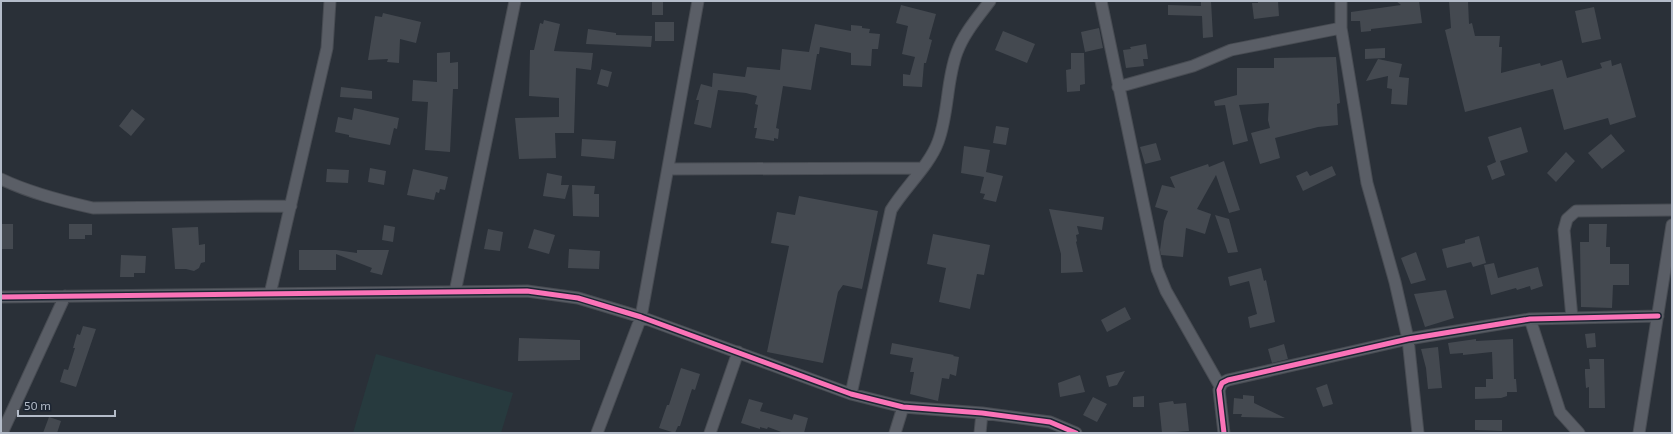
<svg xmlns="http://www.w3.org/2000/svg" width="1673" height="434" font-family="'Exo 2',sans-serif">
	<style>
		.green { fill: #273a3e }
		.building { fill: #444950 }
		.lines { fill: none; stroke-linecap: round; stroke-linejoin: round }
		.street-casing { stroke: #484c53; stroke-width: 13 }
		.street { stroke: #5a5e66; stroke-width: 11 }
		.cycleway-casing { stroke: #1d2633; stroke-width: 8 }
		.cycleway { stroke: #fb73b8; stroke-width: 5 }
	</style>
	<rect width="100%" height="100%" fill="#2a3038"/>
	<path class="green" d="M376,354L513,393L501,433H353Z"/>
	<path class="building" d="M652,1H663V15H652Z
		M1201,1H1211L1213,37L1203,38L1202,16L1168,15V5L1201,6Z
		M1258,1H1278L1279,16L1254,19L1252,3H1258Z
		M1396,1H1419L1422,23L1371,29V31L1361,32L1360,21H1351V12L1401,5Z
		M1449,1H1468L1469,24L1472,23L1475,36H1500L1499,47H1502L1501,73L1540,63L1541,66L1562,60L1567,78L1602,68L1600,63L1611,60L1612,66L1621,63L1636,117L1610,125L1608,118L1564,130L1553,89L1465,112L1445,30L1451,28Z
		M901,5L936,14L929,39L932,40L926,63H924L922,87L903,86V74L910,75L915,57L902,54L908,26L896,23Z
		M1594,7L1601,39L1582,43L1575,11Z
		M383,13L421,22L416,43L400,39L399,63L387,62L388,59L368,60L375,16L382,17Z
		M544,20L560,24L554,51L593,53L591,70L576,68L574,133H555L556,158L519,159L515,118L559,117V98L529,96L530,50H534L540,23L543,24Z
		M655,22H674V41H655Z
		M815,24L851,31V25L862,26V28L870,29L869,33L880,34L878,49H872L871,66L851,65V53L820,47L819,54H817L811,90L783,86L776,128L779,129L778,139L774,138V141L755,138L757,128H754L758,105L755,104L757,96L746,93L718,90L711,128L694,124L699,100H696L701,84L712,87L713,73L745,77L747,67L780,70L782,49L809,52Z
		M1099,28L1103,48L1085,52L1081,32Z
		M588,29L616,33V35L652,36L651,47L586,44Z
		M1003,31L1035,44L1027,63L995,50Z
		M1146,44L1148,59H1143L1144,66L1126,68L1123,50L1131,49L1130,47Z
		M1385,48V58L1365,59V49Z
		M450,52V63L458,62V89H453L450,152L425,150L428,102L412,101L413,80L437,82V53Z
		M1071,53H1084L1085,84L1080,85V91L1067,92L1066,70L1071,69Z
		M1336,57L1340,103L1337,104L1338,125L1318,127L1275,138L1280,158L1260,164L1251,133L1270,128L1268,120L1269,103L1239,105L1248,141L1233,145L1225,105L1215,106L1214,101L1237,95V68H1274V58Z
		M1378,59L1402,64L1399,77L1409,78L1407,105L1391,104L1392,89L1387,88L1388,76L1366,81Z
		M601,69L612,72L608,87L597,84Z
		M341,87L372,91V99L340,97Z
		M354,108L399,118L397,129L394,128L390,145L349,137V135L335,132L338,117L352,120Z
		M132,109L145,119L131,136L119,126Z
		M996,126L1009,128L1006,145L993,143Z
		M1521,127L1528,152L1500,161L1505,175L1492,180L1487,166L1496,162L1488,137Z
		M1611,134L1625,151L1602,169L1588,153Z
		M582,139L616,141L614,159L581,156Z
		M1156,143L1161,160L1145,164L1140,147Z
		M964,146L990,150L986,172L1003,176L996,202L983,199L985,194L980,193L984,177L961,173Z
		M1566,152L1575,161L1556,182L1547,173Z
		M1224,161L1240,210L1229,213L1216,175L1197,209L1211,214L1205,234L1186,228L1183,257L1161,255L1160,250L1164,221L1168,211L1155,207L1162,185L1175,188L1170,177L1208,164L1209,167Z
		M1332,166L1336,175L1303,191L1296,176L1307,171L1310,176Z
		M370,168L386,171L384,185L368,182Z
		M327,169L349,170L348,183L326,182Z
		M413,169L448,177L445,190L440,189L439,193L436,192L434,200L407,195Z
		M547,173L562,176L561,185H569L565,199L543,196Z
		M572,185L595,186L594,194H599V217L573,216Z
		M799,196L878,211L862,289L843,285L838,292L823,363L767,352L789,246L771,243L777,212L795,215Z
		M1049,209L1104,217L1102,230L1077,226L1079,234L1076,235L1077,241L1076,242L1083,272L1061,273V254Z
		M1215,215L1229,219L1238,252L1228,253Z
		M1,224H13V249H1Z
		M69,224H92V235H85V239H69Z
		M1589,224H1607L1606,247H1610V264H1629V285H1613L1612,308L1581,307L1580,242H1589Z
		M384,225L395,227L393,242L382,240Z
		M198,227L199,245L205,244V262L201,263L199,268L194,271L186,269H175L172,228Z
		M488,229L503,232L500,251L484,249Z
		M534,229L555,235L549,254L528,248Z
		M933,234L990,245L984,275L977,274L970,309L939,302L946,268L927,264Z
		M1479,236L1486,263L1473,267L1471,262L1447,268L1442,249L1465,243V240Z
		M569,249L600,251L599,269L568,268Z
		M299,250H336L357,253V250H389L382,275L370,272L372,268L336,254V270H299Z
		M1416,252L1426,280L1411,284L1401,258Z
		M121,255L146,256L145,273H134V277H120Z
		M1494,263L1498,278L1538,267L1543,286L1531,290L1530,286L1517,290L1516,288L1491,295L1484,265Z
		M1261,268L1264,281L1266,280L1275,322L1250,328L1248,317L1257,314L1249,281L1230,286L1228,277Z
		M1446,290L1454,318L1425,327L1414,294Z
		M1125,307L1131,319L1107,332L1101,320Z
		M83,326L96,329L76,387L60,382L64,369L68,370L75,348H73L77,334L80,335Z
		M1595,333L1596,347L1587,348L1585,334Z
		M519,338L580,340V360L518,361Z
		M1476,339V341L1513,339L1514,379H1516L1517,392H1507V396L1501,398L1475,399V387H1486V379H1493L1492,352L1463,355V353L1450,354L1448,343Z
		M892,343L954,355L953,356L959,357L956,376L950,374L949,379L942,378L938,401L910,394L914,372H910L913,358L890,354Z
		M1284,344L1288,359L1272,363L1268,349Z
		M1438,347L1442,388L1428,389L1426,368L1421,349Z
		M1589,359H1604L1605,408H1589V387L1586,388L1585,374V369H1590Z
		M681,368L700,374L695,390L692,389L680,426H678L675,433L659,428L667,405H669Z
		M1125,371L1117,385L1109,387L1106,376Z
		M1080,375L1085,392L1060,397L1058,383Z
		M1327,384L1333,404L1323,407L1316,388Z
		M1243,395L1254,396V403L1285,418L1241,417L1242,414H1233L1234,398L1243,399Z
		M1144,396V407H1133V397Z
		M1093,397L1107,404L1097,422L1083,415Z
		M749,399L763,403L760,411L792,420L794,414L808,418L804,433H784L768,427L767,429L760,427V429L741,423Z
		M1173,401L1174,404L1186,403L1189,431L1162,433L1159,403Z
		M49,417L61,421L57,433H43Z
		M1475,420H1502V431L1475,430Z"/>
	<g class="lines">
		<defs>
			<path id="street" d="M1101,1L1157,269L1166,291L1220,386
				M1341,1V28L1367,183L1395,282L1408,339L1418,433
				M1118,87L1193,66L1231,50L1341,28
				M668,169L922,168
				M1,179C30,193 62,201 93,208L291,206
				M455,292L515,1
				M270,294L327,48L330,1
				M1,297L527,291L578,298L641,317L851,394L903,407L982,413L1050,422L1076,433
				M1572,318L1564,230L1567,219L1576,211L1672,210
				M1530,319L1560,412L1579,433
				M851,394L891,210C905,187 929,166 938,142C949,113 946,81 957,52C964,33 978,17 990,1
				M2,433L65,296
				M597,433L641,317L698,1
				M710,433L738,352
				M895,433L903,407
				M980,433L982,413
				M1224,433L1219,390L1222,383L1228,380L1408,339L1530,319L1658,316
				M1639,433L1672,225"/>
		</defs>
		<use href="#street" class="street-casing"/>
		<use href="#street" class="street"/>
		<defs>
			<path id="cycleway" d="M1,297L527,291L578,298L641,317L851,394L903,407L982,413L1050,422L1076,433
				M1224,433L1219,390L1222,383L1228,380L1408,339L1530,319L1658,316"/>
		</defs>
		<use href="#cycleway" class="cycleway-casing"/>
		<use href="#cycleway" class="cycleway"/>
	</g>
	<rect width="1673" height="434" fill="none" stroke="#b4bcc9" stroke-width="4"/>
	<path d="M18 410v6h97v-6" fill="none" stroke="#b4bcc9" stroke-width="2"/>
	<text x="24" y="410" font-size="12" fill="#b4bcc9" stroke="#1d2633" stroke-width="3" paint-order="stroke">50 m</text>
</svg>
